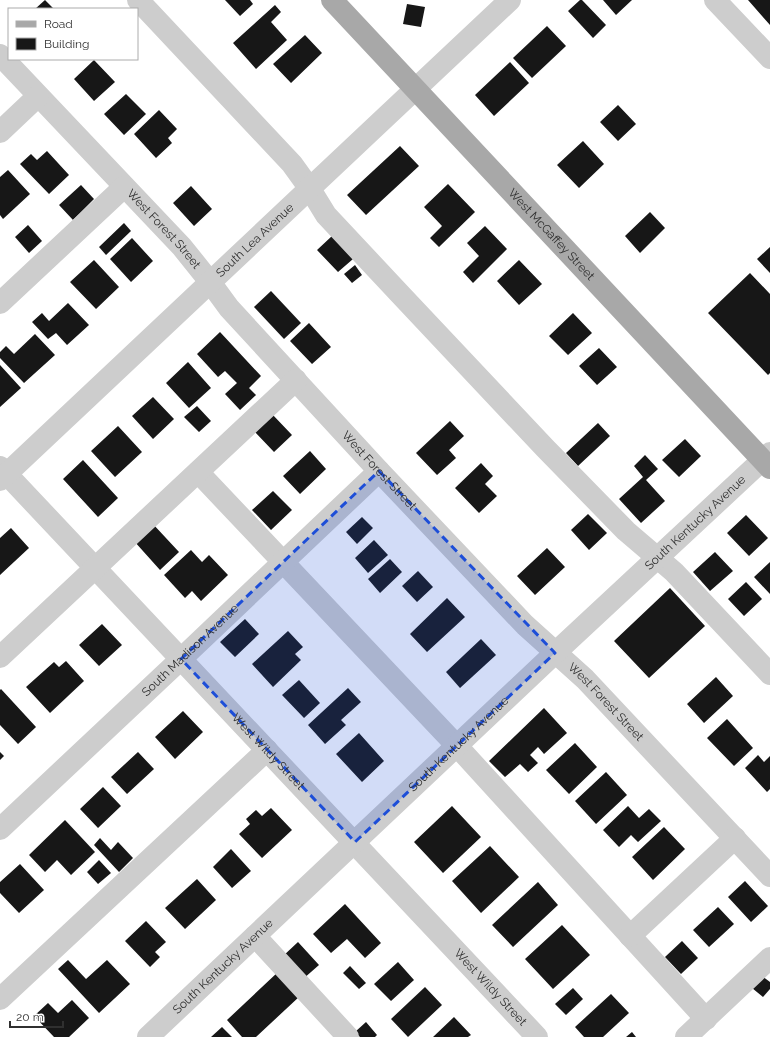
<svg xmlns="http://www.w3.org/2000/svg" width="770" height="1037" font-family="Raleway,sans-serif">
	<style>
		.building { fill: #171717 }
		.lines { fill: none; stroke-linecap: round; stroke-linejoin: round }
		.minor { stroke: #cdcdcd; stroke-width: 22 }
		.major { stroke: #a8a8a8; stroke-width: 22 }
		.marked { fill: #1d4ed8; fill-opacity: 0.2; stroke: #1d4ed8; stroke-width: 3; stroke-dasharray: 8 5; stroke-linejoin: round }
		.labels { text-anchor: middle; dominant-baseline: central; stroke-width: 4; stroke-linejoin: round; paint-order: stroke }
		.street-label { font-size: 12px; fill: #303030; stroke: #fff }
	</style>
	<rect width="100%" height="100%" fill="#fff"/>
	<path class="building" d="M45,0L54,9H35Z
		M225,0H250L253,4L240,16Z
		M580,0H582L606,25L593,38L568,11Z
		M603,0H632L616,15Z
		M748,0H770V25Z
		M407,4L425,7L421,27L403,24Z
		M275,5L281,12L271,22L287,40L256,69L233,43Z
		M547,26L566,46L532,78L513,58Z
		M305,35L322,53L291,83L273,64Z
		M94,60L115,82L94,101L74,79Z
		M510,62L529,83L494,116L475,95Z
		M126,94L146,114L124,135L104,114Z
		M618,105L636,124L618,141L600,122Z
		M159,110L177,129L168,138L172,143L156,158L134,134Z
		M583,141L604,164L579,188L557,165Z
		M400,146L419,166L366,215L347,195Z
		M47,151L69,175L49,194L20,164L31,154L37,160Z
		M8,170L30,194L3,219L0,215V177Z
		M448,184L475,212L439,247L430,238L442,226L424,207Z
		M81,185L94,199L73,220L59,205Z
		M191,186L212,209L194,226L173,203Z
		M650,212L665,228L640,253L625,236Z
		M124,223L131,231L106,255L99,247Z
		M28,225L42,241L29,253L15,237Z
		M485,226L507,249L473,283L463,272L479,256L467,243Z
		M332,236L353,259L338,272L317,250Z
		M132,238L153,261L131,282L110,259Z
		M770,247V273L757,259Z
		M94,260L119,287L96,309L70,282Z
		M519,260L542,284L519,305L497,281Z
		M355,265L362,275L352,283L344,274Z
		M750,273L770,294V373L768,375L708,313Z
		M271,291L301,323L284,339L254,307Z
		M68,303L89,325L67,345L56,333L48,339L32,322L42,313L49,321Z
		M573,313L592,333L568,355L549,336Z
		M309,323L331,347L312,364L290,341Z
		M220,332L261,376L249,388L256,395L240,410L225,394L237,383L225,371L218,377L197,354Z
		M35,334L55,355L24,383L0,358V352L6,346L14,354Z
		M599,348L617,367L597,385L579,366Z
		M188,362L211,388L189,408L166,383Z
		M0,365L21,388L0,407Z
		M153,397L174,419L153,439L132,416Z
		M197,406L211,421L199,432L184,417Z
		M272,414L292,435L274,452L254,431Z
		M450,421L464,436L449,450L456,458L437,475L416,453Z
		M598,423L610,436L578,466L566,453Z
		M118,426L142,452L115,477L91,451Z
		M685,439L701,456L679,477L662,460Z
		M310,451L326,469L300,494L283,476Z
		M645,455L658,469L646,480L665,501L641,523L619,499L643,477L634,466Z
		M83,460L118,498L98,517L63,479Z
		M481,463L493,476L485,484L497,496L479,513L455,488Z
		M273,491L292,510L271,530L252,510Z
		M588,514L607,533L589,550L571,530Z
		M746,515L768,538L749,556L727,533Z
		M362,517L373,528L357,544L346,532Z
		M152,523L179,552L160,570L134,541Z
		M11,528L29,548L0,575V538Z
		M374,540L388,555L368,573L355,558Z
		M547,548L565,567L535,595L517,576Z
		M191,550L202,562L209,555L228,575L201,601L192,591L185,598L164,575Z
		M715,552L733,571L710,591L693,572Z
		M390,559L402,572L380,593L368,579Z
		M770,562V594L754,577Z
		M418,571L433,587L417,602L402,586Z
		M746,582L762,599L744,616L728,599Z
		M670,588L705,626L649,678L614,641Z
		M447,598L465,617L427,652L410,634Z
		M245,619L259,634L235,657L220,642Z
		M102,624L122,645L99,666L79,645Z
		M288,631L303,647L295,654L301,660L273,687L252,664Z
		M481,639L496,655L460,688L446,672Z
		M66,661L84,681L50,713L26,687L54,662L59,667Z
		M716,677L733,696L704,723L687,704Z
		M299,680L320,703L304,718L282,695Z
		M348,688L361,702L341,720L346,725L325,744L308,725Z
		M1,689L36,727L18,744L0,725V690Z
		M544,708L567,733L544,754L538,747L530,755L538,763L528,772L520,764L505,777L489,761Z
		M183,711L203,732L175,759L155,737Z
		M727,719L753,748L734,766L707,738Z
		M359,733L384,761L362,782L336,754Z
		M575,743L597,767L569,794L546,770Z
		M0,752L4,756L0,760Z
		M138,752L154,769L127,794L111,777Z
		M758,755L764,762L770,756V789L767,792L745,768Z
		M606,772L627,795L596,824L575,801Z
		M103,787L121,806L98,828L80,809Z
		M452,806L481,837L443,873L414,842Z
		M628,806L639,818L649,809L661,821L638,842L631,835L619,847L603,830Z
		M271,808L292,830L262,858L239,834L250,824L246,819L256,810L262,816Z
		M65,820L95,852L71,875L57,860L45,872L29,855Z
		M664,827L685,849L653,880L632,857Z
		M100,838L111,850L118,842L133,858L119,872L94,845Z
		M490,846L519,877L481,913L452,881Z
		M231,849L251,871L232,888L213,867Z
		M99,860L111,873L98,884L87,872Z
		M20,864L44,890L19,913L0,893V882Z
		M197,879L216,900L185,929L165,908Z
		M745,881L768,906L751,922L728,897Z
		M538,882L558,905L513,947L492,925Z
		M345,904L381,943L365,958L347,939L331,953L313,934Z
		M718,907L734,924L709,947L693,930Z
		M146,921L166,942L155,952L160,957L150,967L125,941Z
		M562,925L590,955L553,989L525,959Z
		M682,941L698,958L681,974L665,957Z
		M298,942L319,965L303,979L282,957Z
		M68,960L86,979L107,960L130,984L99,1013L58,969Z
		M398,962L414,980L391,1001L374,984Z
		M350,966L366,983L359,989L343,973Z
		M278,972L300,996L256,1037H242L227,1020Z
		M762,976L770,982V989L763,997L752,988Z
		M425,987L442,1005L408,1037L391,1019Z
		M573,988L583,999L566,1015L555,1004Z
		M611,994L629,1013L603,1037H584L575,1027Z
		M72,1000L89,1018L69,1037H54L34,1016L48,1003L58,1013Z
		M454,1017L471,1035L468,1037H433Z
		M366,1022L377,1035L375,1037H360L355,1032Z
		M222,1027L232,1037H211Z
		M632,1032L636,1037H626Z"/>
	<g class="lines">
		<g class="minor">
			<path d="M138,0L292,164L310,189L326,215L399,293L545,448L626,531L674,572L770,674"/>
			<path d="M715,0L770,58"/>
			<path id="s1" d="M0,55L182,247L210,282L229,308L379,471L525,625L585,679L770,876"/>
			<path d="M0,132L38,96"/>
			<path d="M0,303L124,187"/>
			<path id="s2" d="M0,467C178,658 359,846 537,1037"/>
			<path d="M198,472L457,746L706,1019"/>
			<path id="s3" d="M0,480L510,0"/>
			<path d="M0,657L296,380"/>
			<path id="s4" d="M0,829L181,659L379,471"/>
			<path d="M255,936L348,1037"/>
			<path d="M630,936L735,838"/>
			<path d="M0,999L267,750"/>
			<path id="s5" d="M148,1037L555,653L770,453"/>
			<path d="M686,1037L770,958"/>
		</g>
		<path class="major" id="s6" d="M332,0L770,468"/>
	</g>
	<path class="marked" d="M379,471L555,653L355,842L181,659Z"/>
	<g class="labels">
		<g class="street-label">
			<text stroke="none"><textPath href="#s1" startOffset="239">West Forest Street</textPath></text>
			<text stroke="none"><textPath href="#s6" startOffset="321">West McGaffey Street</textPath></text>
			<text stroke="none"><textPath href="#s3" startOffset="350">South Lea Avenue</textPath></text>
			<text stroke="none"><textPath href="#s1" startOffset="563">West Forest Street</textPath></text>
			<text stroke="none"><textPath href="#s5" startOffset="751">South Kentucky Avenue</textPath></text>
			<text stroke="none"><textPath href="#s4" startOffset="261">South Madison Avenue</textPath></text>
			<text stroke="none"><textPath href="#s1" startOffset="887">West Forest Street</textPath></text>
			<text stroke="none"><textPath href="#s5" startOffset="427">South Kentucky Avenue</textPath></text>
			<text stroke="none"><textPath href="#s2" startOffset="391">West Wildy Street</textPath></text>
			<text stroke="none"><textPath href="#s5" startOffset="103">South Kentucky Avenue</textPath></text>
			<text stroke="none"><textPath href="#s2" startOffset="715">West Wildy Street</textPath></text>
		</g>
	</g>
	<rect x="8" y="8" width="130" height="52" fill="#ffffff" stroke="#acacac"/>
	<rect x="16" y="21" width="20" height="6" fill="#a8a8a8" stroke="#acacac"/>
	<text x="44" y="28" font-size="12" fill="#303030">Road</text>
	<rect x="16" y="38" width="20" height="12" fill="#171717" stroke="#acacac"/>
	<text x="44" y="48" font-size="12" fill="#303030">Building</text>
	<path d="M10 1021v6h53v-6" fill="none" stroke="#303030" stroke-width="2"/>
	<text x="16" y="1021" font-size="12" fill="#303030" stroke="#ffffff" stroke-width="3" paint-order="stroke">20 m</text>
</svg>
